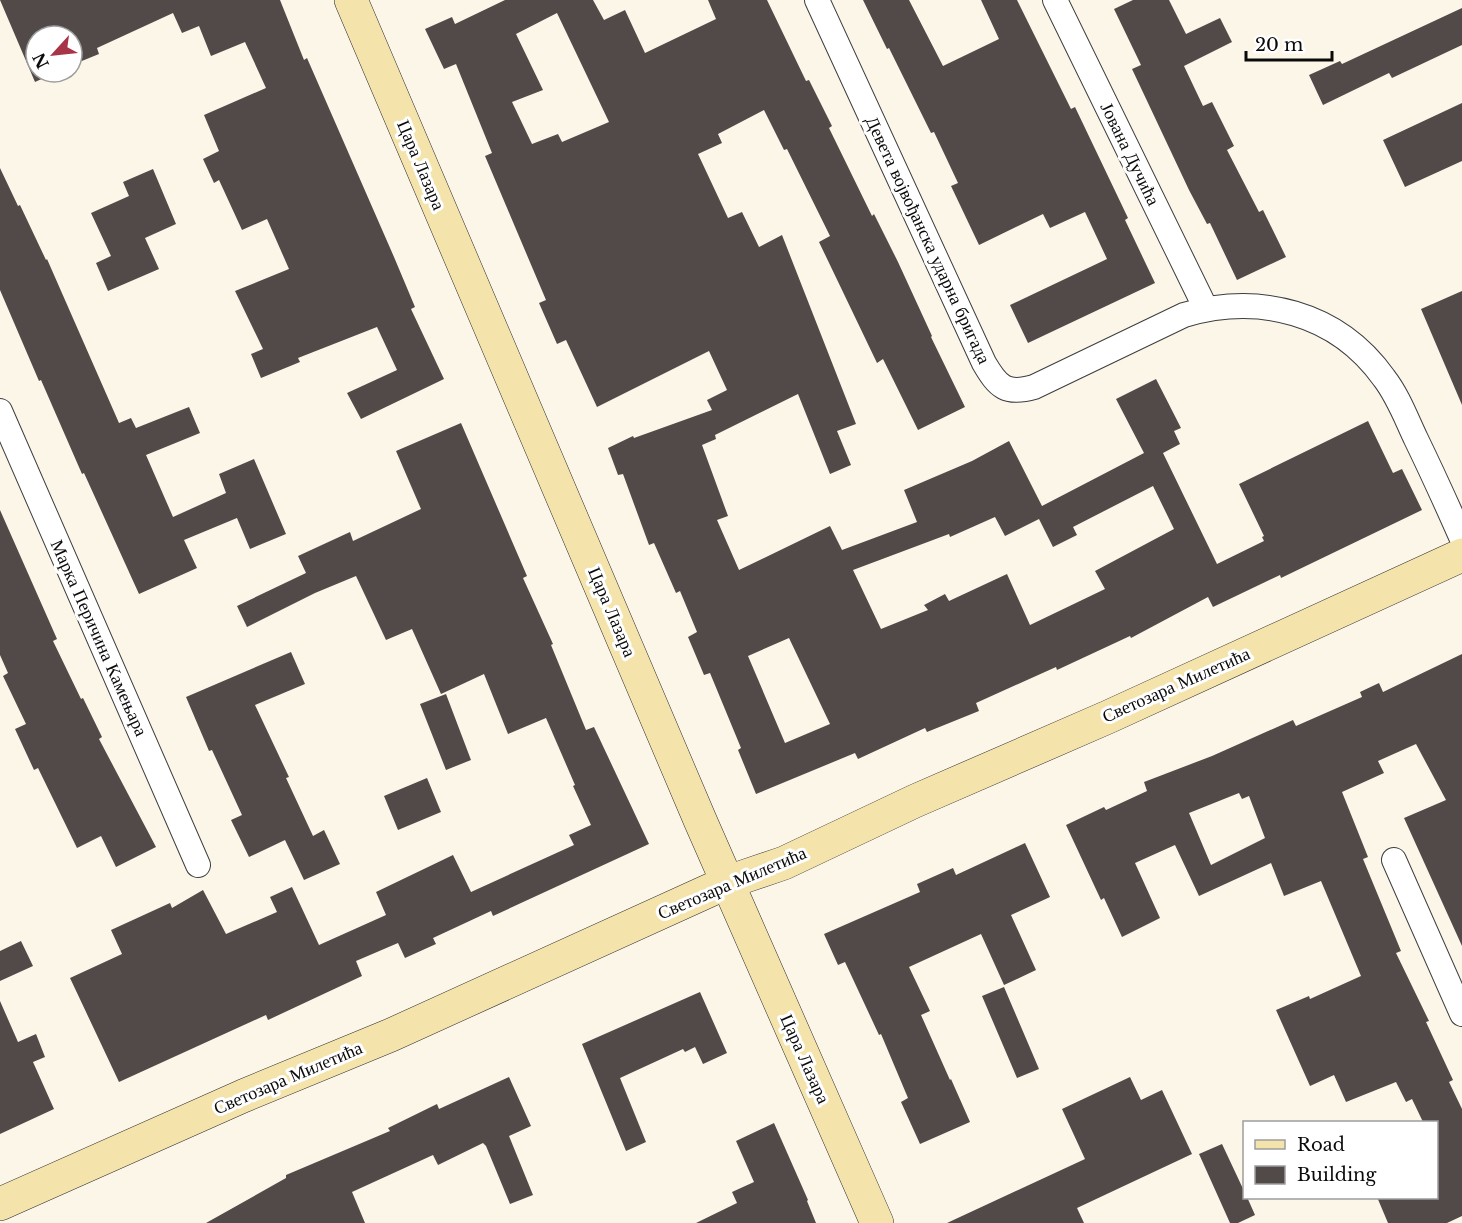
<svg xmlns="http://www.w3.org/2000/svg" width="1462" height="1223" font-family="'Libre Baskerville',serif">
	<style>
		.building { fill: #514a48; fill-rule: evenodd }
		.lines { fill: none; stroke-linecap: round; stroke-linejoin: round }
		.street-casing { stroke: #3d3d3d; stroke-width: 26 }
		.secondary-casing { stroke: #2c2c2c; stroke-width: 34 }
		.street { stroke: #fff; stroke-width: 24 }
		.secondary { stroke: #f4e4ac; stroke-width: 33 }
		.labels { text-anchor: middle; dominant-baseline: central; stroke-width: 6; stroke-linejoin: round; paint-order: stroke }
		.street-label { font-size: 18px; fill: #0a0a0a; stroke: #fff }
	</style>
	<rect width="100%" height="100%" fill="#fcf6e9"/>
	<path class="building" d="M0,0H280L304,60L307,58L394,257L415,307L411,309L444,379L361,419L347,393L397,370L377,327L298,358L300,362L261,378L251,354L263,349L235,291L289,269L267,219L242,230L219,180L214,183L203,159L219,151L204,115L266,88L245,42L211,56L199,26L182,33L173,13L97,48L99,54L72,65V36H36V72H57L35,82Z
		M505,0H593L604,20L625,10L645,53L716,19L708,0H767L806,81L809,80L832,126L829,128L872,216L874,214L898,262L932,336L931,337L965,407L918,430L883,359L877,363L819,242L830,236L787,149L784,150L764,110L718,134L722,143L698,154L728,218L742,212L759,247L782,235L856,424L837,431L851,465L830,474L798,394L715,435L716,439L702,445L728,516L717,520L739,570L830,526L842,550L917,522L904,490L972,461L1009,441L1042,506L1144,453L1116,399L1156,379L1181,428L1174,431L1180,444L1163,453L1217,564L1264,541L1262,537L1264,536L1239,484L1368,421L1393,473L1402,469L1422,510L1281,578L1280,575L1213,607L1208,597L1131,638L1130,636L1057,670L1056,667L976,703L979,711L927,732L925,728L858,759L855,753L756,794L738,750L741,748L710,673L704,675L688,637L697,632L680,591L676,593L654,543L649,545L623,474L618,475L608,448L633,436L634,438L712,410L707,400L727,390L709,351L597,407L566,340L557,344L539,303L546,300L485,156L492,153L456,64L444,69L425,29L452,17L455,24ZM557,13L609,122L562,142L558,134L532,144L512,102L543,90L516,34ZM1153,486L1174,529L1095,571L1105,589L1030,625L1007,574L949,601L945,594L924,605L928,610L881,629L853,570L949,534L950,537L995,517L1005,536L1039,519L1053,547L1077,535L1073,527ZM789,638L830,724L785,743L748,656Z
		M863,0H909L943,66L999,39L981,0H1017L1071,109L1075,107L1128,218L1125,220L1155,283L1028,343L1010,305L1107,259L1085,212L1050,228L1043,214L979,245L951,186L958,183L934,132L931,133L889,48L887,49Z
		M1133,0H1169L1186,34L1220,18L1232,42L1184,66L1203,106L1212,102L1234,146L1227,150L1259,212L1263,210L1286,257L1237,280L1210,223L1207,224L1189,190L1132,69L1141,65L1114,9Z
		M1462,8V45L1392,78L1389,73L1323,105L1309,75L1340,61L1342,64Z
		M1462,103V161L1405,187L1383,140Z
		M0,168L18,206L20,205L46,260L47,259L119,423L131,418L136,428L189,407L200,433L146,455L173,517L226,493L219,474L254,459L286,534L250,549L237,518L184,540L197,568L139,594L84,473L82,474L41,380L39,381L0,290Z
		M153,169L176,224L145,238L159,269L108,291L96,263L111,256L91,213L129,196L123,182Z
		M1462,291V405L1421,309Z
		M461,423L527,576L523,578L553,644L551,645L586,730L594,727L649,844L493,916L491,911L433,938L436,944L405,958L398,943L356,961L362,976L268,1020L266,1015L119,1082L70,978L122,954L111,930L170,903L172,908L203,890L226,934L277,912L270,897L292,887L319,945L386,915L376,892L453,855L471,892L574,845L569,835L591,825L573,786L575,785L546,718L508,734L484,674L441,694L412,629L386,640L356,576L315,593L247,627L237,606L306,573L298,556L350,532L353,541L421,509L396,451Z
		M0,510L57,639L53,641L81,699L83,698L102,737L99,739L156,847L116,867L101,836L77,848L38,768L34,770L15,729L26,724L3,676L8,673L0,655Z
		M291,652L305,684L255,705L289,777L286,778L313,836L324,830L340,864L304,880L285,840L249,857L231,820L242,815L212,750L209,751L186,697Z
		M1462,654V946L1404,818L1446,800L1416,744L1378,761L1384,773L1342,792L1368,857L1363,859L1401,951L1396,953L1429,1021L1426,1022L1453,1080L1449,1082L1462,1109V1216L1447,1223H1388L1377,1197H1437V1122H1423L1412,1099L1406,1102L1396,1082L1346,1102L1334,1075L1310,1086L1276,1010L1309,996L1310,999L1361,976L1321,881L1284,896L1271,863L1199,896L1175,845L1135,863L1160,918L1122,937L1104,898L1101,900L1066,825L1104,807L1106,810L1147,791L1144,782L1212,756L1293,720L1296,726L1362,697L1360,692L1379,683L1383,692ZM1239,793L1242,799L1249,796L1265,838L1211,865L1189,813Z
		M446,694L471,760L446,770L420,704Z
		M427,778L441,812L398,830L384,796Z
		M1025,843L1050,897L1011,915L1036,970L1004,985L981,934L909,967L930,1011L921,1015L950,1080L951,1079L970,1122L920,1144L901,1102L908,1098L881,1034L879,1035L845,962L838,965L824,934L920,892L917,884L953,868L956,875Z
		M21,941L33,966L0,981V951Z
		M1004,987L1039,1069L1017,1078L982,996Z
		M700,992L727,1053L703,1064L695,1047L685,1052L683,1049L620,1078L646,1142L626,1151L582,1044Z
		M0,1001L18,1042L36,1034L45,1057L33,1062L54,1109L0,1134Z
		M509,1077L531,1126L509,1136L533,1195L510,1204L486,1146L483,1143L438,1165L433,1155L352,1192L365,1223H206L286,1178V1175L390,1131L388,1128L437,1104L439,1109Z
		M1130,1077L1141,1100L1162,1090L1192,1154L1077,1208L1084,1223H947L1085,1159L1062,1109Z
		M774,1123L808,1200L807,1201L816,1223H696L737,1203L732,1192L754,1182L736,1141Z
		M1222,1144L1245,1193V1197H1247L1255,1215L1238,1223H1230L1199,1154Z"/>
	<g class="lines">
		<defs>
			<path id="street" d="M817,0L984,363C998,387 1006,395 1034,387L1184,315C1259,293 1337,312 1384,378C1398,396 1406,418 1416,439C1432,472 1447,505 1462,539
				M1055,0L1206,309
				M0,411L198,865
				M1394,860L1462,1014"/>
			<path id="secondary" d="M351,0L700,820L877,1223
				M0,1204L243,1096L391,1035L728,882L784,863L915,801L1108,717L1462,555"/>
		</defs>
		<use href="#street" class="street-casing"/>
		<use href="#secondary" class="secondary-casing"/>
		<use href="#street" class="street"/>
		<use href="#secondary" class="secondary"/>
	</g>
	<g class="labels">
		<g class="street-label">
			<text transform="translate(1130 154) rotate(64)">Јована Дучића</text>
			<text transform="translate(421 165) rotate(67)">Цара Лазара</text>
			<text transform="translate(928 240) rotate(65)">Девета војвођанска ударна бригада</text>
			<text transform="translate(612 612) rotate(67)">Цара Лазара</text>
			<text transform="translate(99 638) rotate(66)">Марка Перичина Камењара</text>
			<text transform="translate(1176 685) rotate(-24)">Светозара Милетића</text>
			<text transform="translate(732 883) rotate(-23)">Светозара Милетића</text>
			<text transform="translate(805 1059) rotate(66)">Цара Лазара</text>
			<text transform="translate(288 1078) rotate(-23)">Светозара Милетића</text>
		</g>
	</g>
	<rect x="1243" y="1121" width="195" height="78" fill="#ffffff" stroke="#9d9d9d" stroke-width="1.5"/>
	<rect x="1255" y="1140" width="30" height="9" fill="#f4e4ac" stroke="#9d9d9d" stroke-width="1.5"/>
	<text x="1297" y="1151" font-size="18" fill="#0a0a0a">Road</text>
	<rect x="1255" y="1166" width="30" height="18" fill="#514a48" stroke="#9d9d9d" stroke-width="1.5"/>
	<text x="1297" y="1181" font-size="18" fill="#0a0a0a">Building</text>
	<g transform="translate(54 54) rotate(243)"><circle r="28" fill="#ffffff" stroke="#9d9d9d" stroke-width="1.5"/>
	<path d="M0-4.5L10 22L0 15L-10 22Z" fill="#a73547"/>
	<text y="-9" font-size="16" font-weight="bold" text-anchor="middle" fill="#0a0a0a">N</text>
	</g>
	<path d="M1246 51v9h86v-9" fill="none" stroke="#0a0a0a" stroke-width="3"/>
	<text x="1255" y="51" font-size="18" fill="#0a0a0a" stroke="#ffffff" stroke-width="4.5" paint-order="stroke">20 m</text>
</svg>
